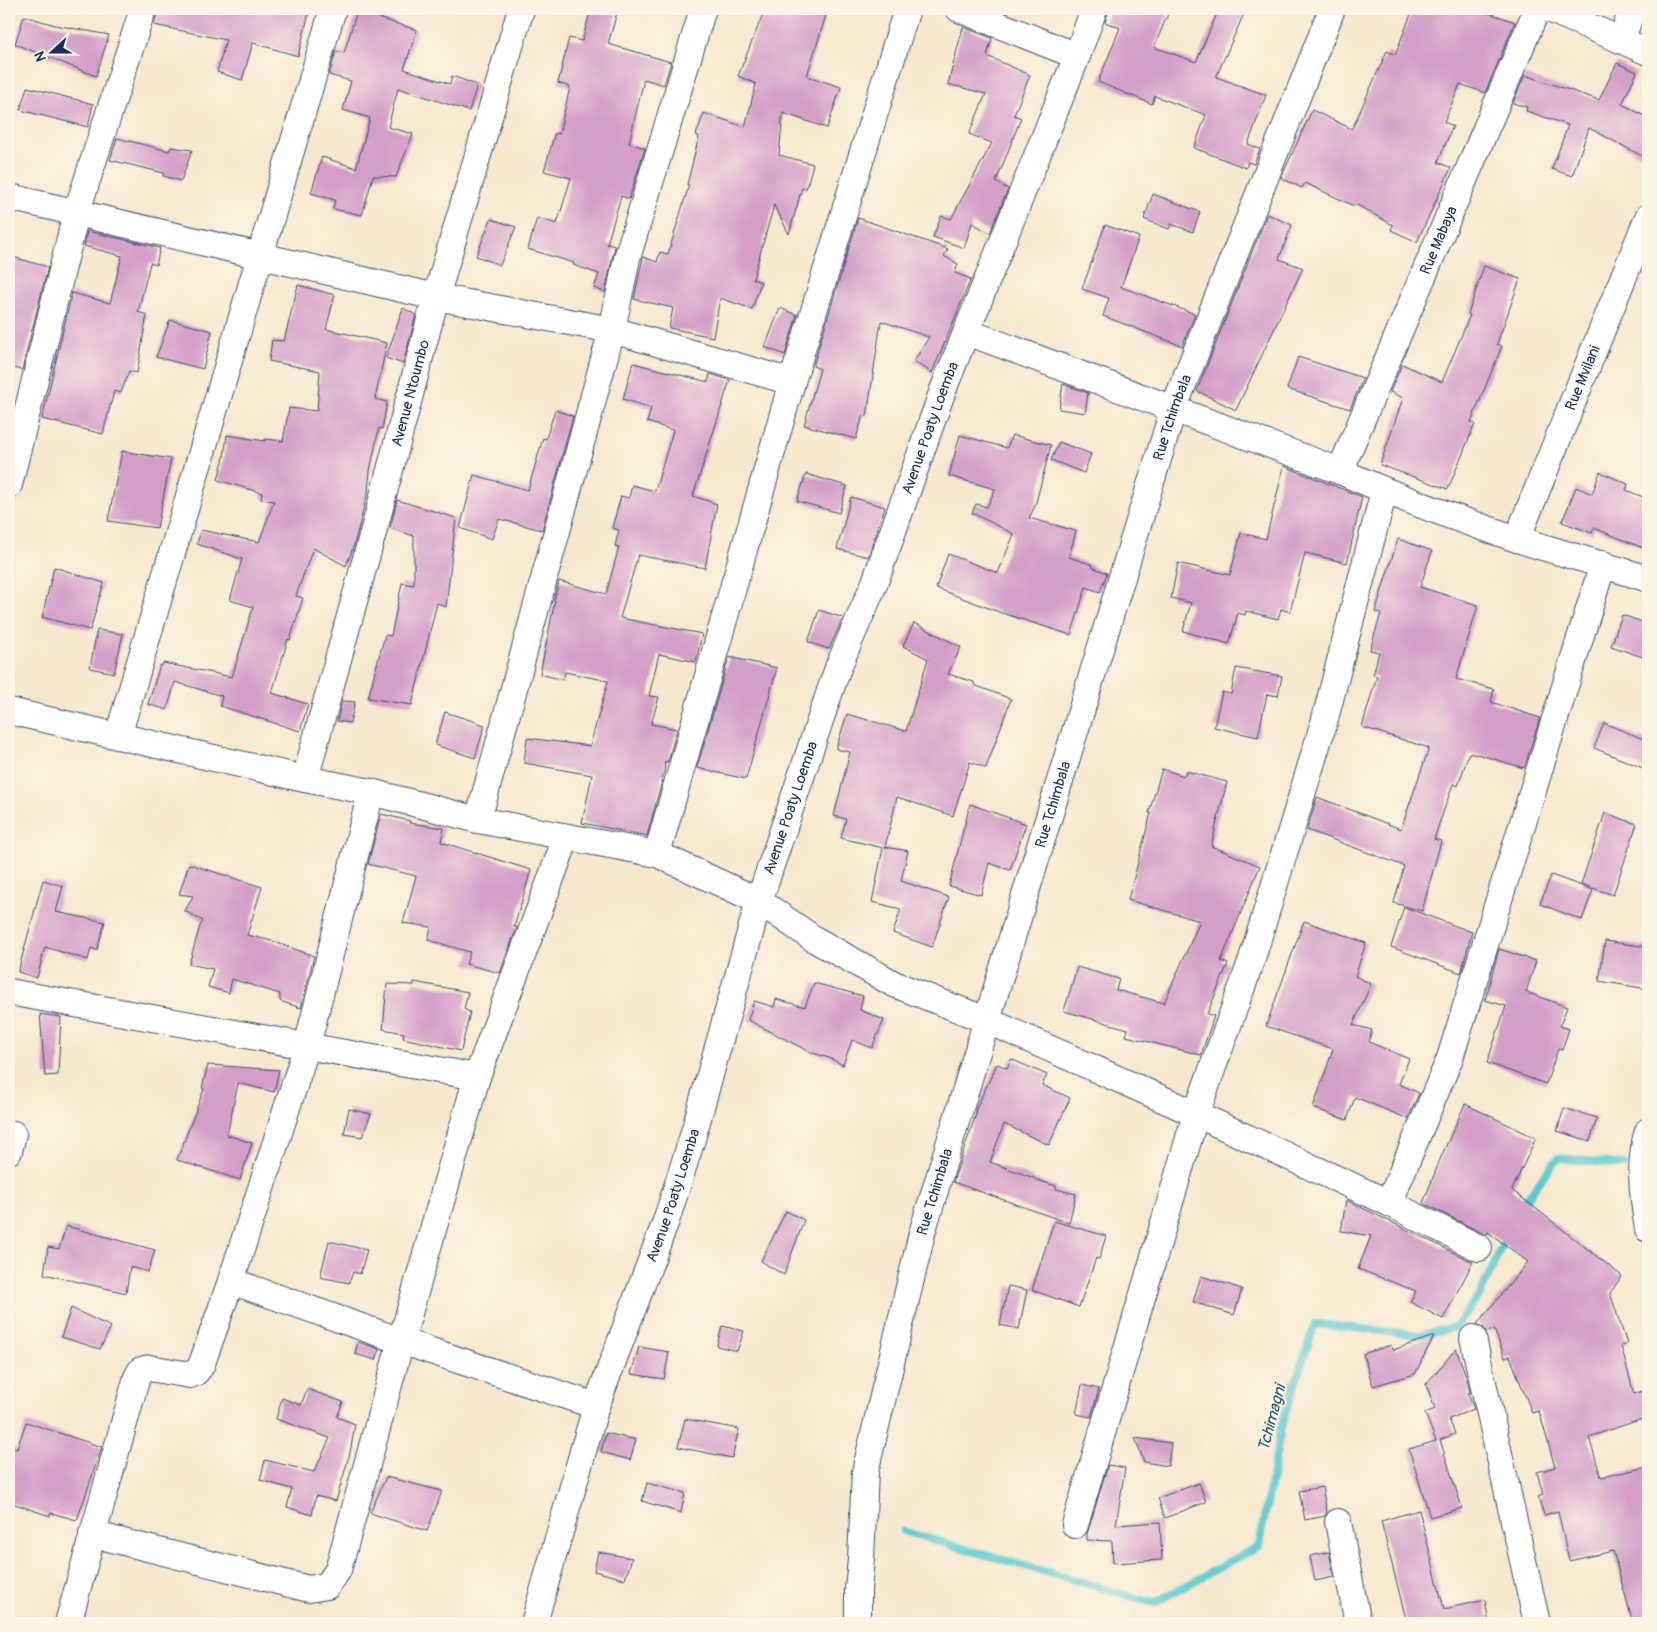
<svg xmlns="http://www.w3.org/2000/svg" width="1657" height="1632" font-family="Pangolin,sans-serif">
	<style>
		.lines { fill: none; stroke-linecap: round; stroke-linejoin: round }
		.stream { stroke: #5ac7cf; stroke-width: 8 }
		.building { fill: #d39fc7 }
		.minor-casing { stroke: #3c4b6f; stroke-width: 28 }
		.minor { stroke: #fff; stroke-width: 26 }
		.labels { text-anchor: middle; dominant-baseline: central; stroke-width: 4; stroke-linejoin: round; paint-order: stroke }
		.street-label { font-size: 15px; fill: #1b2f5e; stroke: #fcf5e5 }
		.water-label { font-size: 16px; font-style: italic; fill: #2b557a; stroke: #fcf5e5 }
	</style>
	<rect width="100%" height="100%" fill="#fcf5e5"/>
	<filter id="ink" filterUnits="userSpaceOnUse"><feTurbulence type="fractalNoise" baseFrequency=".02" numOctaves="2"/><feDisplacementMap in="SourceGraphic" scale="10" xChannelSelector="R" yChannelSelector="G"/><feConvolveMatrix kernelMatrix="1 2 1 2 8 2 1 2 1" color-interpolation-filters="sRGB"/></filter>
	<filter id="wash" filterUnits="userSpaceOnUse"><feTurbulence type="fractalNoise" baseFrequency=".0096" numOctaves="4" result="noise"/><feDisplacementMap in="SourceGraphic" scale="20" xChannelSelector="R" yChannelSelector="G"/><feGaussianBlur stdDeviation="1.12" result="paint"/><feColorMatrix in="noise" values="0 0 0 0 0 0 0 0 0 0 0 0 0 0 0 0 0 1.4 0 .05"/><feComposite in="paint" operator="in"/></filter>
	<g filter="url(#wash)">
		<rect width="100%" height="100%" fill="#f5e8ce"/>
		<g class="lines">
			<path class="stream" d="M1519,1208L1558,1158L1624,1165
				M903,1531L1154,1603L1259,1546L1282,1423L1315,1324L1420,1335L1455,1327L1480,1295L1507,1234"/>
		</g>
		<g id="blocks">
			<path class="building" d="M158,9H310L298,56L253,43L242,80L217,72L226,40L154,25Z
				M591,9H618L608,44L671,62L664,85L644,79L629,143L645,148L629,199L621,196L607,244L615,246L605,292L594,288L599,274L573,265L574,263L528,249L537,218L557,224L571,178L544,171L555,133L559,134L570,87L558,83L569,38L582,41Z
				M765,9H828L807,76L841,87L827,128L783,113L779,155L813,164L806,189L802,188L789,234L774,205L753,279L761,282L752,309L720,298L713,337L669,328L673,308L634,299L642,262L643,257L657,262L660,252L668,254L689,185H687L699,136L696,135L704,113L745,127L756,84L738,76Z
				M1109,9H1170L1154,47L1196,62L1219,9H1246L1216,77L1266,95L1248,144L1260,149L1254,164L1248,162L1246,168L1194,148L1206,115L1155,96L1152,104L1098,82L1120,28L1105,22Z
				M1413,9H1477L1515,22L1485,93L1460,84L1444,122L1453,126L1438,162L1451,168L1417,242L1391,230L1393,225L1355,204L1354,206L1305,183L1302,188L1281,178L1312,110L1352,129L1387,51L1395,55Z
				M357,11L417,30L404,69L450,84L452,76L477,85L469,111L398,88L388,127L413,134L396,177L373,176L362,215L333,209L335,200L311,193L322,157L356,168L370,118L343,110L351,81L329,75L336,51L344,53Z
				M24,16L55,25L109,35L96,76L15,44Z
				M963,27L992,38L987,56L1030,75L1014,115L1021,118L996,182L1008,189L990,233L972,223L964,248L933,237L941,216L951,219L992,143L969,134L986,94L948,84Z
				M1617,63L1637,72L1622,104L1648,118V159L1589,128L1572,176L1552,169L1568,125L1526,111L1527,107L1513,103L1525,75L1599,100Z
				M27,87L93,104L88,127L20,110Z
				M117,138L169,151L171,147L192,150L181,181L163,176L164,173L110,160Z
				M1153,194L1200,212L1193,232L1171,224L1169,229L1144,219Z
				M1267,214L1292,225L1279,259L1303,268L1236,410L1197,391Z
				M858,218L948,249L944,256L958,264L955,273L971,279L932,373L914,361L929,337L881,321L867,416L863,415L856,439L804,425L820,369L813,366Z
				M491,219L516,227L500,265L476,256Z
				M1105,225L1139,237L1121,287L1195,314L1182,346L1103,316L1109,298L1082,289Z
				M87,231L160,248L156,265L150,263L138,312L147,315L137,373L129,371L121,393L114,391L103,434L42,419L72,293L110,303L122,256L84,246Z
				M9,256L48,267L22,370L9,367Z
				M1484,266L1520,279L1497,344L1502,346L1471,422L1475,424L1448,489L1380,465L1403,398L1390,392L1402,364L1442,382L1470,315L1468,314Z
				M298,285L335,295L326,329L387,343L375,399L387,402L382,429L379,428L370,471L368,492L354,545L346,566L313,548L296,596L303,598L290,640L288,639L272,693L308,704L300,731L220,706L222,696L175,682L167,710L148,704L160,665L162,666L163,663L232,677L253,607L230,600L242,559L197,544L201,530L259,542L274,501L261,499L262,493L218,480L224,457L227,435L265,441V439L283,441L289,408L317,411L320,371L269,361L272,340L284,341Z
				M403,308L416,315L403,364L386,358Z
				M780,308L797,315L785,355L765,347Z
				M170,320L212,331L203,369L156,357Z
				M1298,357L1363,378L1350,409L1287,389Z
				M633,363L708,382L710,374L730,380L693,496L717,504L705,568L638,555L620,618L702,634L696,662L659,654L649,696L659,697L651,724L677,729L668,762L665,761L664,774L662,775L661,785L647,836L582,823L592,775L524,763L527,738L590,746L608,681L565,672L563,680L540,674L555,600H554L559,581L606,594L619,547L615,546L619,530L612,528L621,496L629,498L632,485L655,491L673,430L647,422L651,408L623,399Z
				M1063,384L1088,393L1085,413L1059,409Z
				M555,410L573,416L542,530L499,519L492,539L460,528L474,475L528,490L543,438L546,439Z
				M960,435L1007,448L1012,435L1051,445L1035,506L1029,518L1076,531L1069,557L1093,565L1092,567L1107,573L1100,592L1086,587L1071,635L999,612L936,588L948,554L998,573L1014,534L972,513L976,504L987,507L995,489L949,476Z
				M1059,442L1091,454L1084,473L1051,460Z
				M122,451L171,459L157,528L108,521Z
				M1284,466L1362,497L1347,563L1305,553L1290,612L1281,609L1278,619L1246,611L1245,615L1238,613L1229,644L1183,631L1191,603L1171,598L1178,563L1230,575L1241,533L1266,539Z
				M1600,472L1628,484L1626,490L1648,499V550L1594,528L1592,533L1562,522L1576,487L1592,494Z
				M806,474L847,486L839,513L797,501Z
				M851,497L885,507L868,557L837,549Z
				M397,500L456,518L446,607L437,603L412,705L368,698L385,635L391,636L402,583L414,585V536L390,528Z
				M1398,539L1432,551L1420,587L1478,605L1456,679L1494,689L1491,702L1540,718L1524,768L1477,754L1476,755L1469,753L1458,786L1453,784L1434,839L1441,841L1422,911L1394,903L1404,866L1307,830L1317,797L1401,829L1429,748L1362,727L1377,676L1373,675L1379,652L1370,650L1381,613L1375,612Z
				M54,567L104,583L90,630L42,617Z
				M819,610L843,618L829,649L808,642Z
				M1622,615L1648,624V659L1611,646Z
				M914,623L961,647L948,674L974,682V685L1011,699L986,768L970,762L953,816L897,797L885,847L908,851L901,881L949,897L932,947L893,933L901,909L872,902L883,848L841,838L846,819L834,816L850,752L836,749L847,714L906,731L928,659L903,646Z
				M97,630L123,634L114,673L90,668Z
				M729,657L777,668L746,779L697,768Z
				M1236,668L1282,676L1278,696L1267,694L1258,737L1214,727L1222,692L1231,694Z
				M342,701L355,702L350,723L337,721Z
				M445,712L485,725L475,758L435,745Z
				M1604,723L1648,741V770L1594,748Z
				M1162,769L1184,776L1186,771L1227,782L1211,846L1260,866L1221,961L1228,964L1207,1014L1214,1016L1201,1055L1126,1036L1128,1029L1064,1011L1077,967L1119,979L1116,990L1164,1003L1200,921L1128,900L1151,813H1149Z
				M970,804L1026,824L1010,870L989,863L981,895L949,886Z
				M1605,813L1637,824L1613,895L1581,884Z
				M381,814L410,821L409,823L444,828L441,842L531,870L514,927H517L500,973L466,964L470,952L428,940L431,927L403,923L416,876L368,864Z
				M189,864L262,887L247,935L272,941L314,956L301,1008L280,1001V994L232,979L229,993L208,987L213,969L189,964L200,926L203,921L185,911L193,896L179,894Z
				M1551,875L1593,890L1582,920L1540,904Z
				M43,880L63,886L56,912L105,922L97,950L91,948L88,960L45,947L37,978L18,972Z
				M1404,907L1472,932L1461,973L1391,947Z
				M1304,921L1366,943L1355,976L1371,984L1353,1025L1372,1030L1369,1042L1409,1059L1399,1084L1419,1093L1408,1119L1355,1097L1347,1120L1313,1108L1333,1049L1266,1026Z
				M1605,941L1648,947V989L1599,981Z
				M1499,949L1536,961L1526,992L1567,1007L1560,1026L1569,1029L1562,1050L1558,1049L1546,1084L1487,1063L1506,1006L1485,1000Z
				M414,982L468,992L464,1009L470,1012L461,1051L403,1038L404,1033L383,1029L387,984L414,985Z
				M814,983L863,996L860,1010L884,1020L872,1048L852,1040L843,1065L829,1058L810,1052L748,1020L754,1001L774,1007L776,999L805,1007Z
				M40,1014L61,1017L58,1075L45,1076Z
				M1011,1059L1047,1075L1042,1085L1070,1098L1049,1145L1004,1124L990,1162L1034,1178V1179L1056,1186V1189L1076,1194L1069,1223L953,1182L977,1111H975L997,1064L1007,1068Z
				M208,1065L279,1070L274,1092L238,1083L227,1135L252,1143L240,1180L177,1160L204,1089L202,1088Z
				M1465,1104L1536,1138L1512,1190L1622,1276L1610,1293L1627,1344L1621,1346L1634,1394L1648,1389V1417L1589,1437L1601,1477L1648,1467V1623H1633L1613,1551L1569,1561L1558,1511L1544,1515L1538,1497L1543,1495L1537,1472L1555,1467L1539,1411L1532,1413L1510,1356L1505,1358L1494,1329L1486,1332L1484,1328L1477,1324L1528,1262L1488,1232L1486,1235L1423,1203L1441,1157Z
				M1564,1108L1597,1118L1590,1141L1557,1131Z
				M349,1109L371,1114L362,1137L344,1134Z
				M1346,1200L1473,1262L1443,1319L1410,1302L1416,1291L1358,1269L1371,1236L1341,1231Z
				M786,1211L804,1220L784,1275L761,1261Z
				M1054,1221L1106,1236L1099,1259L1096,1258L1079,1307L1032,1290Z
				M66,1226L155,1250L148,1272L130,1267L126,1293L44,1274L48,1247L59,1249Z
				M329,1241L367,1250L360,1274L353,1272L349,1283L320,1277Z
				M1201,1276L1242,1289L1234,1315L1193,1302Z
				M1008,1286L1027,1290L1019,1329L1000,1325Z
				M71,1308L111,1327L100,1349L61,1337Z
				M722,1326L744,1331L737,1351L717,1346Z
				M1434,1336L1415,1374L1373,1386L1363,1354L1391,1345L1393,1350Z
				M358,1342L379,1349L376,1360L355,1354Z
				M639,1347L669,1352L664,1379L631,1374Z
				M1456,1349L1467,1378L1470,1393H1468L1474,1409L1449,1419L1455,1434L1440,1440L1462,1508L1430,1517L1409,1449L1436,1441L1425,1413L1435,1409L1426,1384Z
				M1082,1385L1099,1389L1091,1417L1076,1414Z
				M307,1389L343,1402L337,1417L355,1424L350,1453L336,1501L316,1496L312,1515L287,1507L292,1489L260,1480L265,1460L314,1472L330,1438L276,1419L282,1398L301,1405Z
				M685,1419L739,1429L732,1458L678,1447Z
				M26,1422L102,1447L77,1520L51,1513L50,1516L9,1502V1446L17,1449Z
				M606,1433L636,1440L630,1460L601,1452Z
				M1135,1438L1171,1443L1168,1466L1144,1462Z
				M1108,1465L1125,1468L1116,1525L1160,1522L1162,1560L1113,1563L1112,1541L1087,1540V1534Z
				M386,1477L442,1491L427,1531L370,1513Z
				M647,1483L685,1493L681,1513L642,1501Z
				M1199,1483L1206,1502L1165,1518L1158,1498Z
				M1322,1487L1327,1512L1325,1516L1305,1520L1299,1491Z
				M1419,1510L1444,1609L1485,1600L1489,1623H1407L1381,1521Z
				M598,1552L632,1558L625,1579L594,1571Z
				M1329,1552L1334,1577L1315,1581L1310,1556Z"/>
		</g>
	</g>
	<g filter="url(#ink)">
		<use href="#blocks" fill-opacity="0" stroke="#3c4b6f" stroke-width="1"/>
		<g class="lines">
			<defs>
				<g id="minor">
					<path d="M959,9L1077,56"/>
					<path d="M1549,9L1648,52"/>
					<path d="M1621,40L1633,9"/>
					<path d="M9,197L436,297L612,330L792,382"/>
					<path d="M967,332L1340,471C1397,497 1457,519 1517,539C1561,553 1605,565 1648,579"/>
					<path id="s1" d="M1340,471L1537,9"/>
					<path d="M9,485L76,214L143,9"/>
					<path id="s2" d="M1517,539L1648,217"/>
					<path d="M9,711L305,779L371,792L478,820L657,854L759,901L814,939L894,984L986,1020L1196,1114L1389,1203L1479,1248"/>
					<path d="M118,736L333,9"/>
					<path id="s3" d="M305,779L379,511L436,297L521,9"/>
					<path d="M478,820L612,330L627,258L703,9"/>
					<path d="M657,854L792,382L907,9"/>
					<path d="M9,992L477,1077"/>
					<path d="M1648,1131C1638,1160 1643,1199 1648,1229"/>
					<path d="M9,1151L13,1134"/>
					<path d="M1389,1203L1450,1058L1603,564"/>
					<path d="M231,1281L401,1341L596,1406"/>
					<path d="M1473,1338L1537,1623"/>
					<path d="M1338,1522L1358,1623"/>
					<path d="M1075,1525L1196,1114L1251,962L1325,719L1384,491"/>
					<path d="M92,1534L309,1589L327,1586L338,1570L401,1341L477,1077L566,838"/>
					<path d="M68,1623L137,1377L141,1370L149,1368L190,1375L196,1372L201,1366L231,1281L307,1046L371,792"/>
					<path id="s4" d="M534,1623L596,1406L666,1221L692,1139L759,901L830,691L839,665L875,582L943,390L1077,56L1094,9"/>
					<path id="s5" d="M858,1623V1589L861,1559L865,1472L922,1233L1173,410L1332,9"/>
				</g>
			</defs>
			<use href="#minor" class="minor-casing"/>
			<use href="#minor" class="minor"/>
		</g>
	</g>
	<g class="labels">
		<g class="street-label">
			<text stroke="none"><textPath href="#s1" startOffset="251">Rue Mabaya</textPath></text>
			<text stroke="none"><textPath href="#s2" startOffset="174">Rue Mvilani</textPath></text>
			<text stroke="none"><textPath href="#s3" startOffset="400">Avenue Ntoumbo</textPath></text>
			<text stroke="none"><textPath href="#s5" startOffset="1250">Rue Tchimbala</textPath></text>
			<text stroke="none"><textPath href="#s4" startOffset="1260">Avenue Poaty Loemba</textPath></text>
			<text stroke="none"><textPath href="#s5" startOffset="845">Rue Tchimbala</textPath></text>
			<text stroke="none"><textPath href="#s4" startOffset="855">Avenue Poaty Loemba</textPath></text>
			<text stroke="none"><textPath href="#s5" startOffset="440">Rue Tchimbala</textPath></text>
			<text stroke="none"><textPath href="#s4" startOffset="450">Avenue Poaty Loemba</textPath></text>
		</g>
		<g class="water-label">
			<text transform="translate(1272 1418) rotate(-75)">Tchimagni</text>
		</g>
	</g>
	<rect width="1657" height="1632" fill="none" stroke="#fcf5e5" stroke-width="30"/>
	<g transform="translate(52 52) rotate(249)" stroke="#fcf5e5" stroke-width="4" paint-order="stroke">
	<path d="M0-4L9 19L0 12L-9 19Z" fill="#1b2f5e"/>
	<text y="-8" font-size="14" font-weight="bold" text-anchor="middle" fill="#1b2f5e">N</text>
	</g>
</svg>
